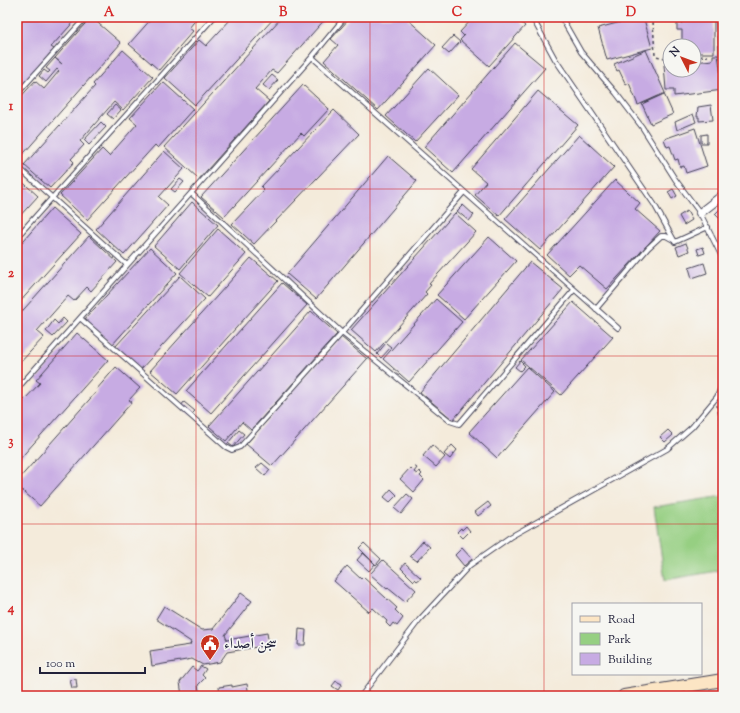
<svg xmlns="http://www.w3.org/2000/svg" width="740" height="713" font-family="'Sorts Mill Goudy',Amiri,serif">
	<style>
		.green { fill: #96cf82; stroke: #5c785e }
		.building { fill: #c7abe3 }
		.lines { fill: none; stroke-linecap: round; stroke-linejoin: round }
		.lane-casing { stroke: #424053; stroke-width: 6 }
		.street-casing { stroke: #424053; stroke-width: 10 }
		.secondary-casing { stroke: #424053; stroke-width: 14 }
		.path { stroke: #424053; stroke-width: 1.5; stroke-dasharray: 3 3; stroke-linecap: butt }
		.lane { stroke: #fff; stroke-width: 4 }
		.street { stroke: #fff; stroke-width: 8 }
		.secondary { stroke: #fce5c4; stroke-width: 12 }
		.grid { fill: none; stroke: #d62828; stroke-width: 1; stroke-opacity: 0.55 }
		.labels { text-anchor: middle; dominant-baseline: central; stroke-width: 3.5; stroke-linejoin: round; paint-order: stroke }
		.poi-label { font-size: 15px; fill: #22223b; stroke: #f6f6f2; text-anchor: start }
		.neatline { fill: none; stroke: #d62828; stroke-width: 1.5 }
		.grid-label { font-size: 13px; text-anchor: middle; font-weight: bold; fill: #d62828 }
	</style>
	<rect width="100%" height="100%" fill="#f6f6f2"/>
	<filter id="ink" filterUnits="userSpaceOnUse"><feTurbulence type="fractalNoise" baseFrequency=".025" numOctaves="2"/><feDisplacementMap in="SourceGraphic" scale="8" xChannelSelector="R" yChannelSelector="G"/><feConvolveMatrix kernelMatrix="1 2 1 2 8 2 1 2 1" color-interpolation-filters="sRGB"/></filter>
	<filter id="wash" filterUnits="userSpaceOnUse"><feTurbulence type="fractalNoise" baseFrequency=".012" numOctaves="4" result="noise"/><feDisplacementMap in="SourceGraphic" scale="16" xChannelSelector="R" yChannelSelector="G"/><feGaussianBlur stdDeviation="0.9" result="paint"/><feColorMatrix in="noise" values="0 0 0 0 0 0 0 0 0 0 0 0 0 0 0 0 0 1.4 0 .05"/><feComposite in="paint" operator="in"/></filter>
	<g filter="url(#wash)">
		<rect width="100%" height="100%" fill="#f4ebdb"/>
		<path class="green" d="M723,496V570L665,580L654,507Z"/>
		<g id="blocks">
			<path class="building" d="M26,17H78L51,47L54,49L22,86L17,81V27Z
				M91,17L121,43L17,161V101L35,81L44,89L59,71L57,69L46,82L39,76L44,70L48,73L50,71L46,68L55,58L62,64L55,58Z
				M153,17H198L189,28L193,31L159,70L129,44Z
				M229,17H275L195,105L165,78L199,40L206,46L231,19Z
				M282,17H327L277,73L272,70L255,89L269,101L199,179L164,147Z
				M351,17H405L436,45L378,110L324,61L338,45L331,39Z
				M474,17H515L525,26L489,66L460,40L464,36L460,32Z
				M716,17H723V31H717Z
				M644,19L652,48L607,60L598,28L629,20L630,23Z
				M714,19V53H694V46H689V43L682,44V30H677V24L682,23V20Z
				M718,33H723V58H719Z
				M453,36L460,42L449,54L442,48Z
				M515,43L545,68L453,173L424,147Z
				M123,50L153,77L123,110L114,102L80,141L84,145L71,159L74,162L50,188L24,165L95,86L93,84Z
				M646,50L665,93L638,105L629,83L626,85L619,70L617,71L614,64Z
				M713,55H718L723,90L674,96V90H666L664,65H670V70H694V62L713,60Z
				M429,68L458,95L415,142L386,116Z
				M272,75L278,80L269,90L263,85Z
				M163,82L193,109L158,148L155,145L87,220L60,195L102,149L109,156L137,124L130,118Z
				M303,85L329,109L304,136L301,133L224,217L201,197Z
				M538,91L578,125L499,216L475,195L486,182L471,169Z
				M664,94L673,114L651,124L642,104Z
				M115,105L121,110L113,119L107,114Z
				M711,105L713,120L699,121V117H697L698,107Z
				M334,110L359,134L254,244L232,224L264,190L261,187Z
				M693,114L696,122L677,130L675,122Z
				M101,122L106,127L89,145L84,140Z
				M695,128L707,166L686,173L684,166L680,167L678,159L675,160L670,146L667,147L664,139Z
				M707,134V143H701V135Z
				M579,135L614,167L540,250L505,219Z
				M164,151L184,169L159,197L168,205L124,255L96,229Z
				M388,156L417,181L316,299L287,274Z
				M17,177L38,196L17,219Z
				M180,179L184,182L175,192L171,189Z
				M615,180L640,203L635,209L660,231L607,289L579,265L569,275L547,255Z
				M673,189L677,196L672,199L668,192Z
				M192,202L218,225L180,269L154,246Z
				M463,205L474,215L469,221L457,211Z
				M723,206V214L719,218L715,214Z
				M52,208L81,234L17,305V248Z
				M687,211L692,220L684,225L679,216Z
				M455,213L476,232L429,284L431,285L425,292L427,294L376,352L351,330Z
				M218,229L246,254L208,297L180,273Z
				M89,236L117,262L91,291L87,287L74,301L68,296L37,331L44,337L17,366V317Z
				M489,237L516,261L464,319L437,295Z
				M686,243L689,251L679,255L676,247Z
				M703,247L705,253L699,255L697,249Z
				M150,248L177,273L112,345L84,320Z
				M251,258L278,281L177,394L150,371Z
				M530,262L563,289L453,420L420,392Z
				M704,263L707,273L692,278L689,268Z
				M180,276L205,299L140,370L115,347Z
				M282,283L307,305L211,413L186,391Z
				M436,299L462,322L409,382L383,359Z
				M573,302L613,337L561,395L521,360Z
				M311,311L337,334L251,430L242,422L226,441L209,426Z
				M63,318L67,322L53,337L46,331L54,320L58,324Z
				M77,333L108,360L17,462V401L20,397L24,400L40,383L36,380Z
				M341,337L367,359L272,466L246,444Z
				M386,343L391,347L381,358L377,354Z
				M520,361L525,366L520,371L515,367Z
				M116,367L140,388L129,400L132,402L40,506L17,486V481L97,391L96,390Z
				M527,367L555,392L497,458L469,432Z
				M184,402L195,411L191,415L181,406Z
				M239,430L244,434L233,447L228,443Z
				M668,430L673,435L665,442L660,437Z
				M432,445L445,457L436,467L423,456Z
				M452,445L457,450L450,459L444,454Z
				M262,463L270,470L265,476L256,468Z
				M414,466L417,468L414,472L417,474L419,471L422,474L420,476L424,480L414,492L400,479L410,468L411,469Z
				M391,489L397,495L390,502L384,497Z
				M407,494L413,499L401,514L394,508Z
				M488,502L491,506L478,516L475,512Z
				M466,526L470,531L463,538L457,532L461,528L462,530Z
				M423,541L430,547L417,561L410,556Z
				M364,543L381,559L376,565L359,548Z
				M462,548L472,559L464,566L455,555Z
				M363,553L375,564L369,571L357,560Z
				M383,560L416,590L405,602L388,588L387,589L370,574Z
				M405,563L421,578L417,581L415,579L414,581L401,568Z
				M347,566L361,579L363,577L397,608L395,610L403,618L397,626L393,623L390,627L386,623L387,621L373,608L369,612L334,581Z
				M241,593L252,601L225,635L227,640L267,633L269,645L227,652L220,662L203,665L192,659L152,666L150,651L190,645L191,642L156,619L164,606L202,630L213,629Z
				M299,629L306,630L305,645H298Z
				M201,666L206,669L202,675L205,678L198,685L200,696H182L180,682L192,667L197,671Z
				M76,679L77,688H72L70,680Z
				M336,681L342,684L338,690L332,686Z
				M247,684L249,696H220L219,687L232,685V687Z"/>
		</g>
	</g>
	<g filter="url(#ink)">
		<use href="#blocks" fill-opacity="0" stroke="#424053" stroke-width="1"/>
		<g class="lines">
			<defs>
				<path id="lane" d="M532,17L555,59L654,204L675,242L708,227
					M561,17L581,52L616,93L642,127L675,179L700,213L723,259
					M312,57L618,328
					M17,94L86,17
					M17,166L127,265
					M191,193L342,333L450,421L459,424L574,290
					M17,237L214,17
					M596,309L648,248L661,236H666L675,241
					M80,318L226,447L232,450L240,447L342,333L464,192
					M17,389L312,57L345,17
					M361,696L420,619L470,565L510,537L667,449L692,427L717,397L723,383"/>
				<path id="street" d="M700,213L723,195"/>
				<path id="secondary" d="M624,696L723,680"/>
			</defs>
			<use href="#lane" class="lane-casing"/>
			<use href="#street" class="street-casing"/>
			<use href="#secondary" class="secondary-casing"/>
			<path class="path" d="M650,17L653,21L655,56L666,58H670
				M569,21L585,17
				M694,57L708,56
				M717,405L723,437"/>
			<use href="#lane" class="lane"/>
			<use href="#street" class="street"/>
			<use href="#secondary" class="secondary"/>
		</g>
	</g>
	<path class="grid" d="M196,17V696M370,17V696M544,17V696M17,189H723M17,356H723M17,524H723"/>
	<defs>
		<symbol id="civic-pin" viewBox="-11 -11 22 30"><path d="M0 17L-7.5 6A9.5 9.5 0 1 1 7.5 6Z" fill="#c8321e" stroke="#f6f6f2"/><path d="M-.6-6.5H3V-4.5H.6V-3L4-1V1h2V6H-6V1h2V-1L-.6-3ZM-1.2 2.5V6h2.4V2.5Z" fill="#fff"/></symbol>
	</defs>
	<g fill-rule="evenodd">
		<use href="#civic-pin" x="199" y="633" width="22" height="30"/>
	</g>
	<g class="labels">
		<g class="poi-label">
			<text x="224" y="644">سجن أصداء</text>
		</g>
	</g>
	<rect width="740" height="713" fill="none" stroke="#f6f6f2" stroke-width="44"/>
	<rect x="572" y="603" width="130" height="72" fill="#f6f6f2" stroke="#a1a1a9"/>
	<rect x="580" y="616" width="20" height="6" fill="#fce5c4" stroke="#a1a1a9"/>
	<text x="608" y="623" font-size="12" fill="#22223b">Road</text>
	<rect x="580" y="633" width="20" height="12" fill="#96cf82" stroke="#a1a1a9"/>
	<text x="608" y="643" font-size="12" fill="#22223b">Park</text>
	<rect x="580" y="653" width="20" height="12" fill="#c7abe3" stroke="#a1a1a9"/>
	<text x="608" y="663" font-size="12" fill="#22223b">Building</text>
	<g transform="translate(682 58) rotate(312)"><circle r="19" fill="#f6f6f2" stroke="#a1a1a9"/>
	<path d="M0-3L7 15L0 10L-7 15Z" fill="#c8321e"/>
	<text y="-6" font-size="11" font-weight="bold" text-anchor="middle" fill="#22223b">N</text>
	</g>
	<path d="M40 667v6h105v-6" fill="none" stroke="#22223b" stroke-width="2"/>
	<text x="46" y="667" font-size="12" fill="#22223b" stroke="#f6f6f2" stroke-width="3" paint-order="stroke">100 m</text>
	<rect x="22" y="22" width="696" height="669" class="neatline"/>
	<g class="grid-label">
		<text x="109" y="16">A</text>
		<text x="283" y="16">B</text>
		<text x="457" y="16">C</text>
		<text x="631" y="16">D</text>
		<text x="11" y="110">1</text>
		<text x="11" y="277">2</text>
		<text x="11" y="445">3</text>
		<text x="11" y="612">4</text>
	</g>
</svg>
